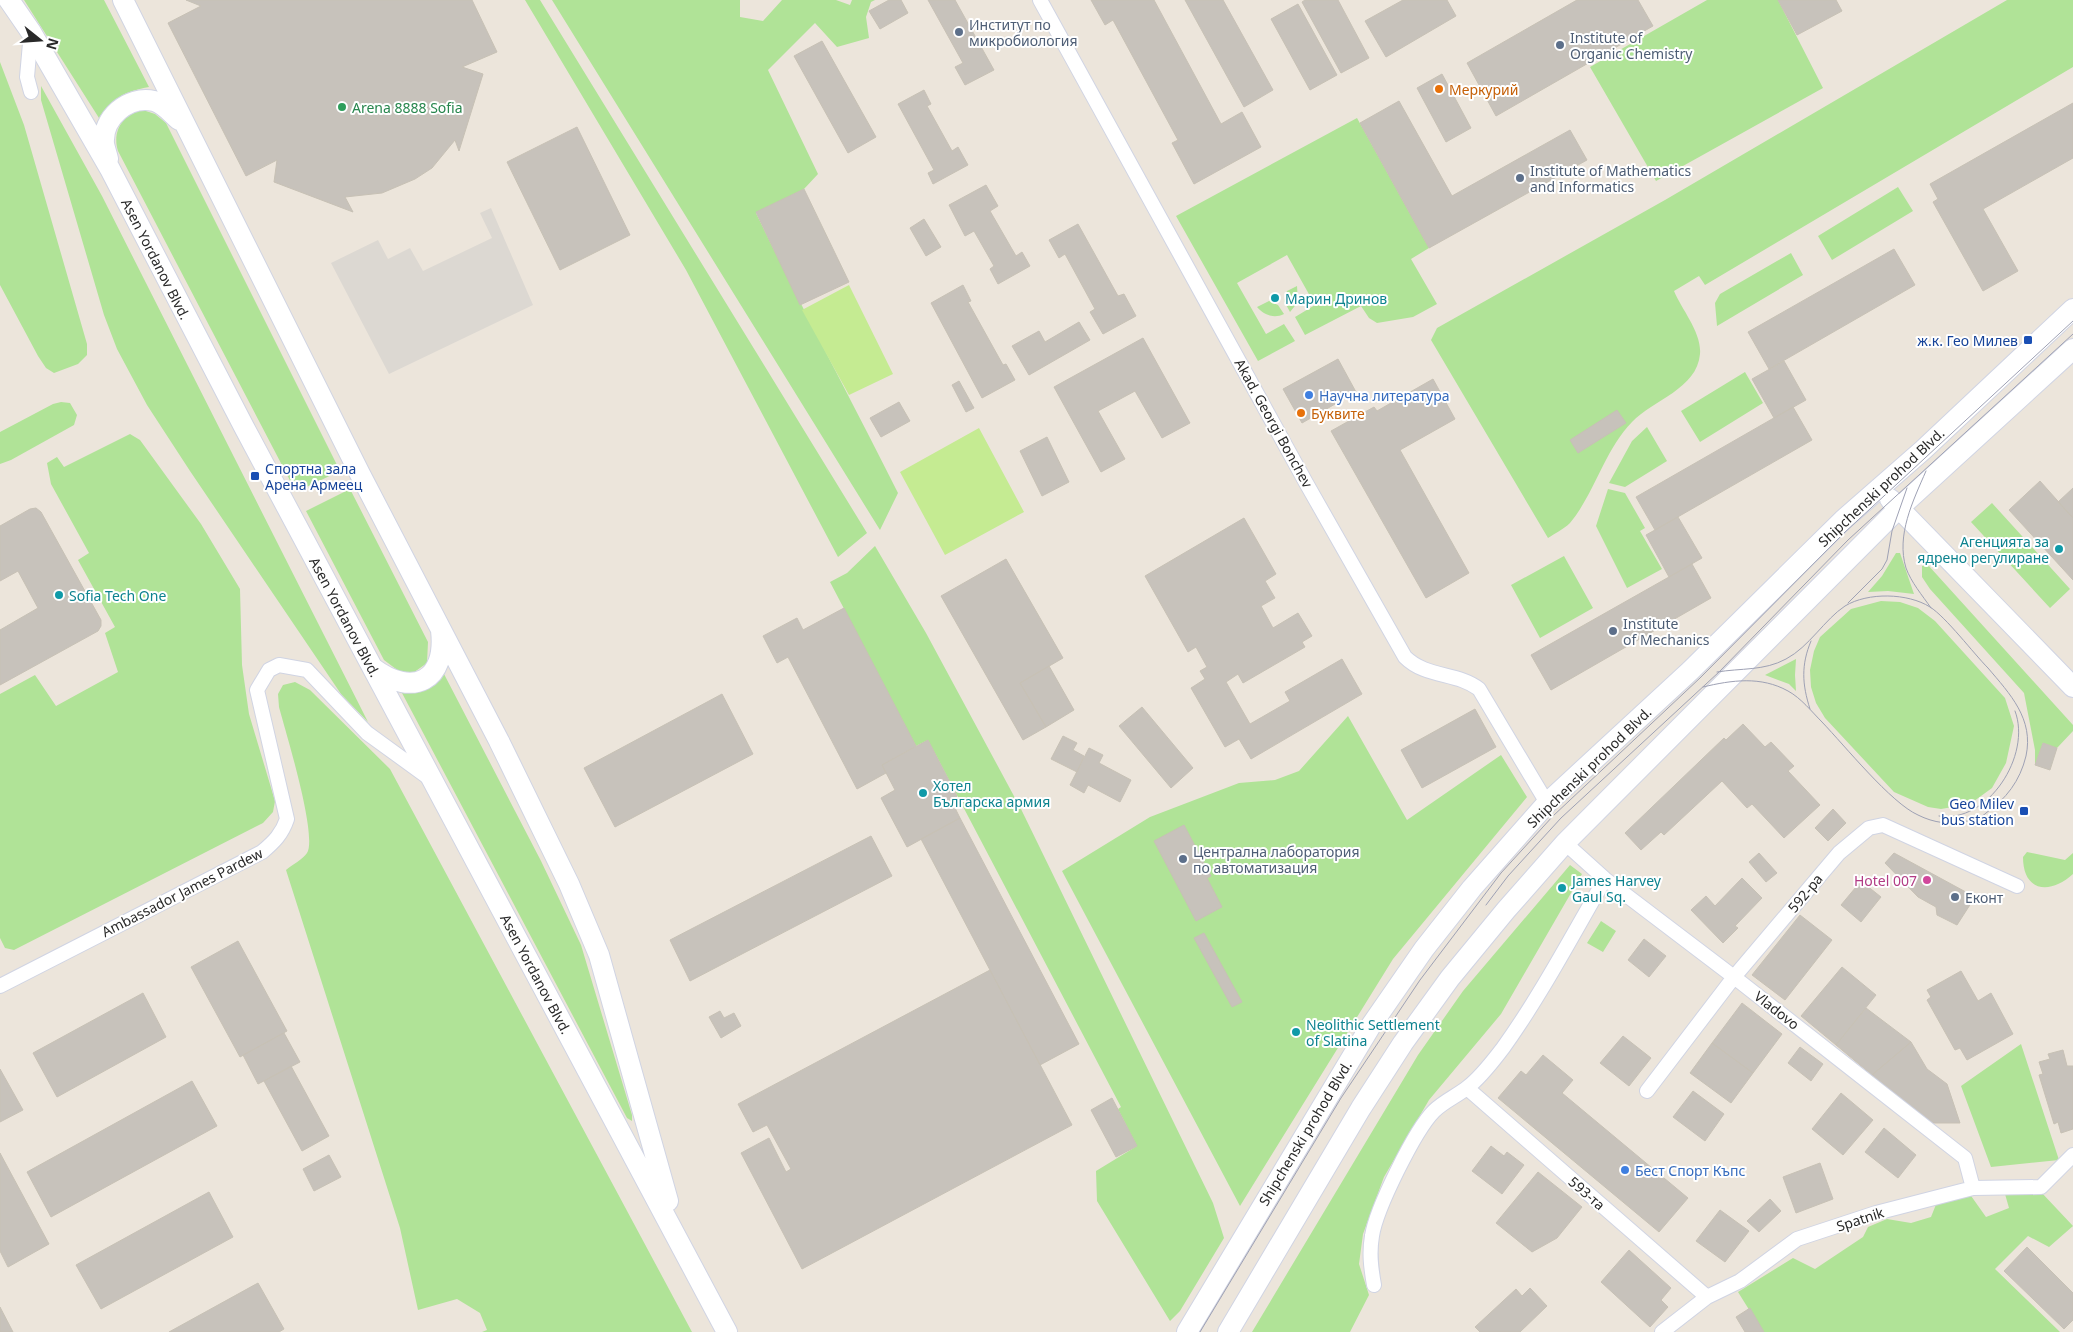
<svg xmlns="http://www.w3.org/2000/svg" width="2073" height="1332" font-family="'Noto Sans',sans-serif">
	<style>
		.green { fill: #b0e397 }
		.pitch { fill: #c5eb92 }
		.plaza { fill: #dcd8d2 }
		.building { fill: #c7c2bb; stroke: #c7c1b5 }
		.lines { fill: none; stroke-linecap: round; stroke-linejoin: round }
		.street-casing { stroke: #d0d4e3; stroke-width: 16 }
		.secondary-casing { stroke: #d0d4e3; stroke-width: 22 }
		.street { stroke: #fff; stroke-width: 14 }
		.secondary { stroke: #fff; stroke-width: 20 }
		.tram { stroke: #9ea1b4; stroke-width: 1 }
		.service-dot { fill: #5c6f8a; stroke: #fff; stroke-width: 2 }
		.food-dot { fill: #e8710a; stroke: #fff; stroke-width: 2 }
		.leisure-dot { fill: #2e9e5b; stroke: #fff; stroke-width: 2 }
		.culture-dot { fill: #0f9aa8; stroke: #fff; stroke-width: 2 }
		.transit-dot { fill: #1a4fb4; stroke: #fff; stroke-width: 2 }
		.shop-dot { fill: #3f7fe0; stroke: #fff; stroke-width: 2 }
		.hotel-dot { fill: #d1479c; stroke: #fff; stroke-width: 2 }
		.labels { text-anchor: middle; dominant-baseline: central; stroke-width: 4; stroke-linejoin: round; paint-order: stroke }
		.service-label { font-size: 14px; fill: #4e5e75; stroke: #fff; text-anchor: start }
		.food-label { font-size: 14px; fill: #c56008; stroke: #fff; text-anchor: start }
		.leisure-label { font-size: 14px; fill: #27864d; stroke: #fff; text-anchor: start }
		.street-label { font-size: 14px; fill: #292929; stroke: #fff }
		.culture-label { font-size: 14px; fill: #0d838f; stroke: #fff; text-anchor: start }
		.transit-label { font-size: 14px; fill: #164399; stroke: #fff; text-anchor: end }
		.shop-label { font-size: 14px; fill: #366cbe; stroke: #fff; text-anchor: start }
		.hotel-label { font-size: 14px; fill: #b23c85; stroke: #fff; text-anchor: end }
	</style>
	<rect width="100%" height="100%" fill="#ece5db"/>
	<path class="green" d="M24,0H104L149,87C126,91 112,98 99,118Z
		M525,0H540L867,533L838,557L686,270Z
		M552,0H740V17L763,21L782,0H836L850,5L852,0H875L871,2L866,17L869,38L837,47L815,23L768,70L818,174L804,189L756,213C801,307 851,399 898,493L880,530Z
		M1707,0H1778L1823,88L1656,181L1590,67Z
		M2007,0H2073V67L1705,285L1699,276L1674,291C1682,310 1702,333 1700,354C1697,389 1653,400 1632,422C1604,451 1595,493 1570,523C1564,529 1554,534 1548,538L1431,340L1437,328L1665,200Z
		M0,62L24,125L87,344V355L78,364L54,373L46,368L38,356L0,285Z
		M41,86L102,196L368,722L341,694L190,471L147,405L117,349L104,315L41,100Z
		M143,110L155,114L166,123L340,471L296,492L118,151C112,132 122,114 143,110Z
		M1357,118L1429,248L1411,259L1437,304L1413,317L1377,323L1369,318L1361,306L1305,335L1295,317L1315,305L1287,255L1237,283L1266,334L1284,324L1295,341L1258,361L1176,216Z
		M1898,187L1913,211L1832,260L1818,236Z
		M1791,253L1803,275L1717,326L1715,303L1720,294Z
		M1297,286L1298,302L1290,312L1284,301L1287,291Z
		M1269,301L1278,305L1284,314C1274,319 1264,315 1257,307Z
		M1745,372L1763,403L1700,442L1681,411Z
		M61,402L70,403L77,415L74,425L11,460L0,464V432L53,404Z
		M1647,427L1667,461L1625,487L1609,483L1632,441Z
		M130,434L140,440L201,524L240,589L242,665L249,714L275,801L273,812L263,823L14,950L5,948L0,938V694L35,675L56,706L118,672L105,633L115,627L78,560L89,553L51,484L47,463L57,457L64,467Z
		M350,489L428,642L427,663L413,673L400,672L384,660L306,511Z
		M1608,489L1625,493L1645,528L1640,531L1662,569L1627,588L1596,526Z
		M1992,503L2070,589L2050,608L1971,522Z
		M875,546L926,633L1021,809L1213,1203L1224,1238L1180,1311L1170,1321L1097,1201L1096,1171L1137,1146L1118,1109L1121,1107L928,740L916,746L830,582L847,573Z
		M1896,553H1900L1914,594L1888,591L1868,592L1882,576Z
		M1564,556L1593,608L1540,638L1511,585Z
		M1928,565L2073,725V731L2057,748L2043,743L2035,765V750L2024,693L1930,589L1922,577V566Z
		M1881,601L1900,602L1918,608L1935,621L2005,698L2014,726L2006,763L1992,788L1970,804L1941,809L1928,807L1894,792L1825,718L1816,703L1811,687L1810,670L1814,651L1820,637L1851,609Z
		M1796,659L1795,675L1796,691L1789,684L1765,675Z
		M444,674L541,861L581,945L632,1115V1121L627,1118L402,693C421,694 432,688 444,674Z
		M295,682L310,690L390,769L692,1332H482L487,1330L480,1313L457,1299L418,1310L400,1228L286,870C292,865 303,859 307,853C318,836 285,730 279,707L278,694L283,685Z
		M1348,716L1407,820L1501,755L1527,797L1393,959L1240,1206L1062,871L1150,817L1239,783L1275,780L1299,771Z
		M2027,852L2065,860L2073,853V874C2050,895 2023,892 2023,857Z
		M1570,865L1582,874L1501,1014L1429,1100L1384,1177L1363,1234L1359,1264L1369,1295L1350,1332H1252L1418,1055L1463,991Z
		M1601,921L1616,931L1603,952L1587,943Z
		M2021,1044L2059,1160L1991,1167L1961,1086Z
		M2041,1192L2073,1226L2049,1247L2028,1236L1995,1269L2060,1332H1763L1738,1292L1793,1258L1815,1269L1863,1237L1868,1227L1887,1219L1911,1223L1931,1217L1937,1202L1969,1193L1986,1217L2009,1208L2005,1194Z"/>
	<path class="pitch" d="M849,285L893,374L849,395L802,310Z
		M979,428L1024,512L945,555L900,472Z"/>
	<path class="plaza" d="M491,208L533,305L389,374L331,263L378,240L388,259L410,248L423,271L492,238L480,213Z"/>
	<path class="building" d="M186,0H472L497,52L462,67L483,74L459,151L455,140L432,168L415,179L382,193L345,197L353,212L274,182L277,160L246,176L168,23L201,6Z
		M889,0H901L908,13L880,29L869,11Z
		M928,0H955L994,70L965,85L955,67L963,63Z
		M1091,0H1154L1221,124L1242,112L1261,147L1194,184L1172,143L1178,140L1113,20L1105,25Z
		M1185,0H1223L1273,90L1244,107Z
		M1305,0H1338L1369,58L1341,73L1302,2Z
		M1403,0H1447L1456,16L1386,57L1365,21Z
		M1577,0H1638L1653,26L1496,116L1467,63Z
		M1778,0H1836L1842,11L1797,35Z
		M1298,4L1337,75L1310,90L1271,19Z
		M822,41L876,137L848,153L794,56Z
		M1442,74L1471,128L1446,142L1417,88Z
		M924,90L931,104L927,106L952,151L958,147L968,165L933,184L928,173L934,170L898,104Z
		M1399,101L1452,196L1570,130L1587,160L1429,248L1360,123Z
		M2073,103V158L1983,209L2018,271L1983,291L1933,202L1938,199L1930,184Z
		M577,127L630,235L560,270L507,162Z
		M986,185L998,206L990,211L1016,256L1022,252L1030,266L998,284L990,269L994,266L974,231L965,236L949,205Z
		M804,189L849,282L800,305L756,212Z
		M924,219L941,247L926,256L910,228Z
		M1078,224L1118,296L1124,294L1136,316L1103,334L1090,312L1095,309L1065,254L1059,258L1049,240Z
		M1894,249L1915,285L1769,369L1748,332Z
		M963,285L971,301L968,302L1003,365L1006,364L1015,380L982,398L931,303Z
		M1079,322L1090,340L1029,375L1012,346L1039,331L1045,342Z
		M1143,338L1190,423L1162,438L1135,391L1098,411L1125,459L1101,472L1054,387Z
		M1338,359L1356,392L1302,423L1283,389Z
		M1784,361L1806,400L1774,418L1752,379Z
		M1433,379L1455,419L1400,450L1469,573L1426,598L1331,431L1374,407L1377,411Z
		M959,381L974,408L966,412L952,385Z
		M899,402L910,421L881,437L870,418Z
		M1793,407L1812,440L1655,530L1636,497Z
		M1617,410L1626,423L1578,453L1570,440Z
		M1047,437L1069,482L1042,496L1020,451Z
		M2040,481L2073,518V580L2009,510Z
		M2073,488V518L2058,502Z
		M36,508L41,512L101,620V626L98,631L0,685V630L38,608L18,571L0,581V526L30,509Z
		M1678,517L1702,558L1669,577L1646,535Z
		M1244,518L1276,574L1265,581L1275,598L1261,606L1273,628L1298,613L1312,636L1302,642L1305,647L1243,683L1238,674L1226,682L1250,724L1290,701L1285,692L1342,659L1362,694L1251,759L1239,739L1225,747L1191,688L1205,679L1200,671L1207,667L1196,647L1188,652L1145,576Z
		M1006,559L1063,658L1020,683L1046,727L1023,740L941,596Z
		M1692,564L1711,598L1551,690L1531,655Z
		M844,608L916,746L882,765L886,773L857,789L788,657L777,663L763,636L797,618L803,630Z
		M1049,666L1074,710L1046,727L1020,683Z
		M722,694L753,754L615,827L584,768Z
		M1142,707L1193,768L1171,788L1119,726Z
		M1475,709L1496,747L1422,788L1401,750Z
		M1743,724L1765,747L1771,742L1794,766L1788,771L1820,805L1784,838L1752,804L1747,808L1722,781L1664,835L1661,832L1641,850L1625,833L1724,738L1726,740Z
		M1063,736L1077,743L1073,750L1084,756L1077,772L1051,759Z
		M928,740L957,796L951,800L960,818L907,847L881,798L895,790L882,765Z
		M2043,743L2057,748L2050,770L2035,765Z
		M1089,748L1103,755L1099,763L1131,780L1120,802L1088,785L1084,793L1070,785Z
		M1833,809L1846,823L1828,841L1815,828Z
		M960,818L1079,1044L1040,1065L921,839Z
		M1184,825L1211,876L1207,878L1222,907L1196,921L1154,841Z
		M871,836L892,876L690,981L670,940Z
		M1759,853L1777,873L1766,882L1749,862Z
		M1894,853L1975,897L1957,925L1937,915L1936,907L1918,897L1885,863Z
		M1742,878L1762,898L1735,926L1738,928L1723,943L1691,910L1706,896L1715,906Z
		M1861,881L1881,897L1861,922L1841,905Z
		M1800,915L1832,940L1785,1000L1752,975Z
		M1204,933L1242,1002L1232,1007L1194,938Z
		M1644,939L1666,956L1649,977L1628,960Z
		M238,941L287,1031L240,1057L191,967Z
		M1842,967L1876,995L1836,1045L1801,1016Z
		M990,970L1072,1125L802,1269L741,1153L769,1138L786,1172L791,1169L767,1125L753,1132L738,1104Z
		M1961,971L1978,1001L1991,993L2013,1034L1967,1060L1960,1048L1955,1050L1927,1000L1931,997L1927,990Z
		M143,993L166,1037L57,1097L33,1053Z
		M1742,1003L1782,1034L1753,1073L1712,1043Z
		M1866,1008L1911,1042L1872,1075L1836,1045Z
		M720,1011L724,1018L734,1013L741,1026L721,1038L709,1017Z
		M284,1033L300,1062L258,1084L243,1055Z
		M1623,1036L1651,1058L1629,1086L1600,1063Z
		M1911,1042L1927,1069L1947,1084L1960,1123H1930L1872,1075Z
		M1712,1043L1753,1073L1731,1103L1690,1073Z
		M1800,1047L1823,1064L1811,1081L1788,1063Z
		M2063,1050L2067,1066H2073V1129L2061,1133L2058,1122L2054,1124L2039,1075L2043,1074L2039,1062L2050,1059L2048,1054Z
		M1543,1055L1573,1080L1562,1093L1688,1198L1659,1232L1498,1098L1521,1071L1526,1075Z
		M291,1066L329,1136L302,1151L264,1081Z
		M0,1069L23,1110L0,1122Z
		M192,1081L217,1126L51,1217L27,1172Z
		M1693,1091L1724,1114L1705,1141L1673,1117Z
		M1841,1093L1873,1120L1843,1155L1812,1129Z
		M1112,1098L1137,1146L1116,1157L1091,1110Z
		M1884,1128L1916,1155L1898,1178L1865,1152Z
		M1491,1146L1504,1156L1507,1152L1524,1165L1502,1194L1472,1171Z
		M0,1153L49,1244L8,1267L0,1251Z
		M329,1155L341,1177L314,1191L303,1169Z
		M1820,1163L1833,1199L1796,1213L1783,1177Z
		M1538,1172L1582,1207L1557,1238L1532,1252L1496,1223Z
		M209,1192L233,1237L101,1309L76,1265Z
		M1770,1199L1781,1211L1759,1232L1747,1221Z
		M1720,1210L1749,1231L1725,1262L1696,1241Z
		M2027,1247L2073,1293V1320L2064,1329L2004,1271Z
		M1629,1250L1671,1288L1661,1300L1668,1307L1650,1327L1601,1282Z
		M258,1283L284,1329L279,1332H169Z
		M1530,1288L1547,1306L1520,1332H1480L1475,1327L1516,1289L1522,1296Z
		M0,1307L13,1332H0Z
		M1750,1308L1764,1332H1745L1736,1317Z"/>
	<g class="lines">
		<defs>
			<path id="street" d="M1040,0L1305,481L1405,657C1426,678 1457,672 1479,689L1547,803
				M31,92L27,77L31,32
				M1565,843L1605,879L1734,977L1965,1158L1973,1188
				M0,986L262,852C274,842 282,834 287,819L257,690L269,670L279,665L307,670L367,733L429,778
				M1467,1088L1707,1297
				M1647,1091L1734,977L1839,853L1869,828L1883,825L2017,886
				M1374,1285C1371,1268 1369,1253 1372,1236C1376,1209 1415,1130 1434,1111C1444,1101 1457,1096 1468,1087C1482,1076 1492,1062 1503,1048C1541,995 1572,936 1605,879
				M1662,1332L1707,1297L1740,1281L1797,1239L1876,1213L1973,1188L2041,1187L2073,1155"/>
			<path id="secondary" d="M9,0L31,32L110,169L244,427L727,1332
				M123,0L360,474L499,741L569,884L599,955L668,1201
				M108,159C107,154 105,149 104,144C102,118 128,95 154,101C164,104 171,113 179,120
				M1890,499L2073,687
				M373,668C413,698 447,681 441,630
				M1187,1332L1370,1027L1424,949L1472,888L1547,803L1690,671L1843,520L1923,450L2073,309
				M1228,1332L1361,1108L1403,1043L1450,978L1506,910L1565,843L1899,508L2073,349"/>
		</defs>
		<use href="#street" class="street-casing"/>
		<use href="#secondary" class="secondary-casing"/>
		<use href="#street" class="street"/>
		<use href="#secondary" class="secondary"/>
		<path class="tram" d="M1926,471C1913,501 1896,535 1906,568C1911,582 1922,595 1931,608
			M1848,603L1882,569L1887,560L1892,531L1907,488
			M1703,687C1732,680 1761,676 1788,691C1801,698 1812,712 1822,722C1845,746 1891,803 1918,815C1934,823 1950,825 1967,821C1974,819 1981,818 1986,813C2006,799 2020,781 2026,756C2034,719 2010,694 1988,668C1974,654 1946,617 1930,607C1908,593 1868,592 1845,606C1825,619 1809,647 1786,659C1764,671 1741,668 1717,672
			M1810,709C1802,684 1801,665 1811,641
			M1939,816C1988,824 2032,755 2015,711
			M1486,905L1508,876L1561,818L1719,672L1848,540L2073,334
			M1200,1332L1341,1098L1420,980L1501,873L1553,816L1700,678L1844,533L2073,321"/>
	</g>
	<g class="service-dot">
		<circle cx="959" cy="32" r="5"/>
		<circle cx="1560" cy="45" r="5"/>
		<circle cx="1520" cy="178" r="5"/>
		<circle cx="1613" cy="631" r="5"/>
		<circle cx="1183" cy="859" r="5"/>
		<circle cx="1955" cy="897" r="5"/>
	</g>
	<g class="food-dot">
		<circle cx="1439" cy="89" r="5"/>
		<circle cx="1301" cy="413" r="5"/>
	</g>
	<circle class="leisure-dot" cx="342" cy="107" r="5"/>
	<g class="culture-dot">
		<circle cx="1275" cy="298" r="5"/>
		<circle cx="2059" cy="549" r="5"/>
		<circle cx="59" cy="595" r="5"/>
		<circle cx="923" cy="793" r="5"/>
		<circle cx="1562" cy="888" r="5"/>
		<circle cx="1296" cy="1032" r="5"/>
	</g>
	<g class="transit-dot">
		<rect x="2023" y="335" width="10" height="10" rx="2.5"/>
		<rect x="250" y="471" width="10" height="10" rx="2.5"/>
		<rect x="2019" y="806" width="10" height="10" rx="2.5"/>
	</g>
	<g class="shop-dot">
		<circle cx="1309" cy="395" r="5"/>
		<circle cx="1625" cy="1170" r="5"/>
	</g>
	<circle class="hotel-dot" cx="1927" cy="880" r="5"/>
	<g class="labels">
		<g class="service-label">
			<text x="969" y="24">Институт по<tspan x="969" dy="16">микробиология</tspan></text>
			<text x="1570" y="37">Institute of<tspan x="1570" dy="16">Organic Chemistry</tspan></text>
			<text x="1530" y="170">Institute of Mathematics<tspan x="1530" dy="16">and Informatics</tspan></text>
			<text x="1623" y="623">Institute<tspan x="1623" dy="16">of Mechanics</tspan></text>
			<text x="1193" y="851">Централна лаборатория<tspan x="1193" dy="16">по автоматизация</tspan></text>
			<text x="1965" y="897">Еконт</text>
		</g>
		<g class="food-label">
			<text x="1449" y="89">Меркурий</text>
			<text x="1311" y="413">Буквите</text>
		</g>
		<g class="leisure-label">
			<text x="352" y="107">Arena 8888 Sofia</text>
		</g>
		<g class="street-label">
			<text transform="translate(156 259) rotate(63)">Asen Yordanov Blvd.</text>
			<text transform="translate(1274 423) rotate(61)">Akad. Georgi Bonchev</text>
			<text transform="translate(1881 487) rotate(-43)">Shipchenski prohod Blvd.</text>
			<text transform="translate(345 617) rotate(62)">Asen Yordanov Blvd.</text>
			<text transform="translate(1589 767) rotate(-44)">Shipchenski prohod Blvd.</text>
			<text transform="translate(182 892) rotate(-27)">Ambassador James Pardew</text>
			<text transform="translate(1805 893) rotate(-50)">592-ра</text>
			<text transform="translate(536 974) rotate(62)">Asen Yordanov Blvd.</text>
			<text transform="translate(1777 1010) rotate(38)">Vladovo</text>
			<text transform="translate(1305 1133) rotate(-59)">Shipchenski prohod Blvd.</text>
			<text transform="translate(1587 1193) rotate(41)">593-та</text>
			<text transform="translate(1860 1219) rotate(-18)">Spatnik</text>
		</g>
		<g class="culture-label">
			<text x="1285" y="298">Марин Дринов</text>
			<text x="2049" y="541" text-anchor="end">Агенцията за<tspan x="2049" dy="16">ядрено регулиране</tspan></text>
			<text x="69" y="595">Sofia Tech One</text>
			<text x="933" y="785">Хотел<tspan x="933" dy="16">Българска армия</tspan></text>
			<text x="1572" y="880">James Harvey<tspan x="1572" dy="16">Gaul Sq.</tspan></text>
			<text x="1306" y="1024">Neolithic Settlement<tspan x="1306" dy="16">of Slatina</tspan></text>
		</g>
		<g class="transit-label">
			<text x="2018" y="340">ж.к. Гео Милев</text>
			<text x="265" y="468" text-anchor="start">Спортна зала<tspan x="265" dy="16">Арена Армеец</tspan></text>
			<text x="2014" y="803">Geo Milev<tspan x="2014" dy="16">bus station</tspan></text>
		</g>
		<g class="shop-label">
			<text x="1319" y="395">Научна литература</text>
			<text x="1635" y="1170">Бест Спорт Къпс</text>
		</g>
		<g class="hotel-label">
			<text x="1917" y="880">Hotel 007</text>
		</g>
	</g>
	<g transform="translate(40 40) rotate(107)" stroke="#ffffff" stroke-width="4" paint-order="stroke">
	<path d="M0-4L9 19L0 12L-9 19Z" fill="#292929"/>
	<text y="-8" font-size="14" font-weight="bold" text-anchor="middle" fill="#292929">N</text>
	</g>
</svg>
